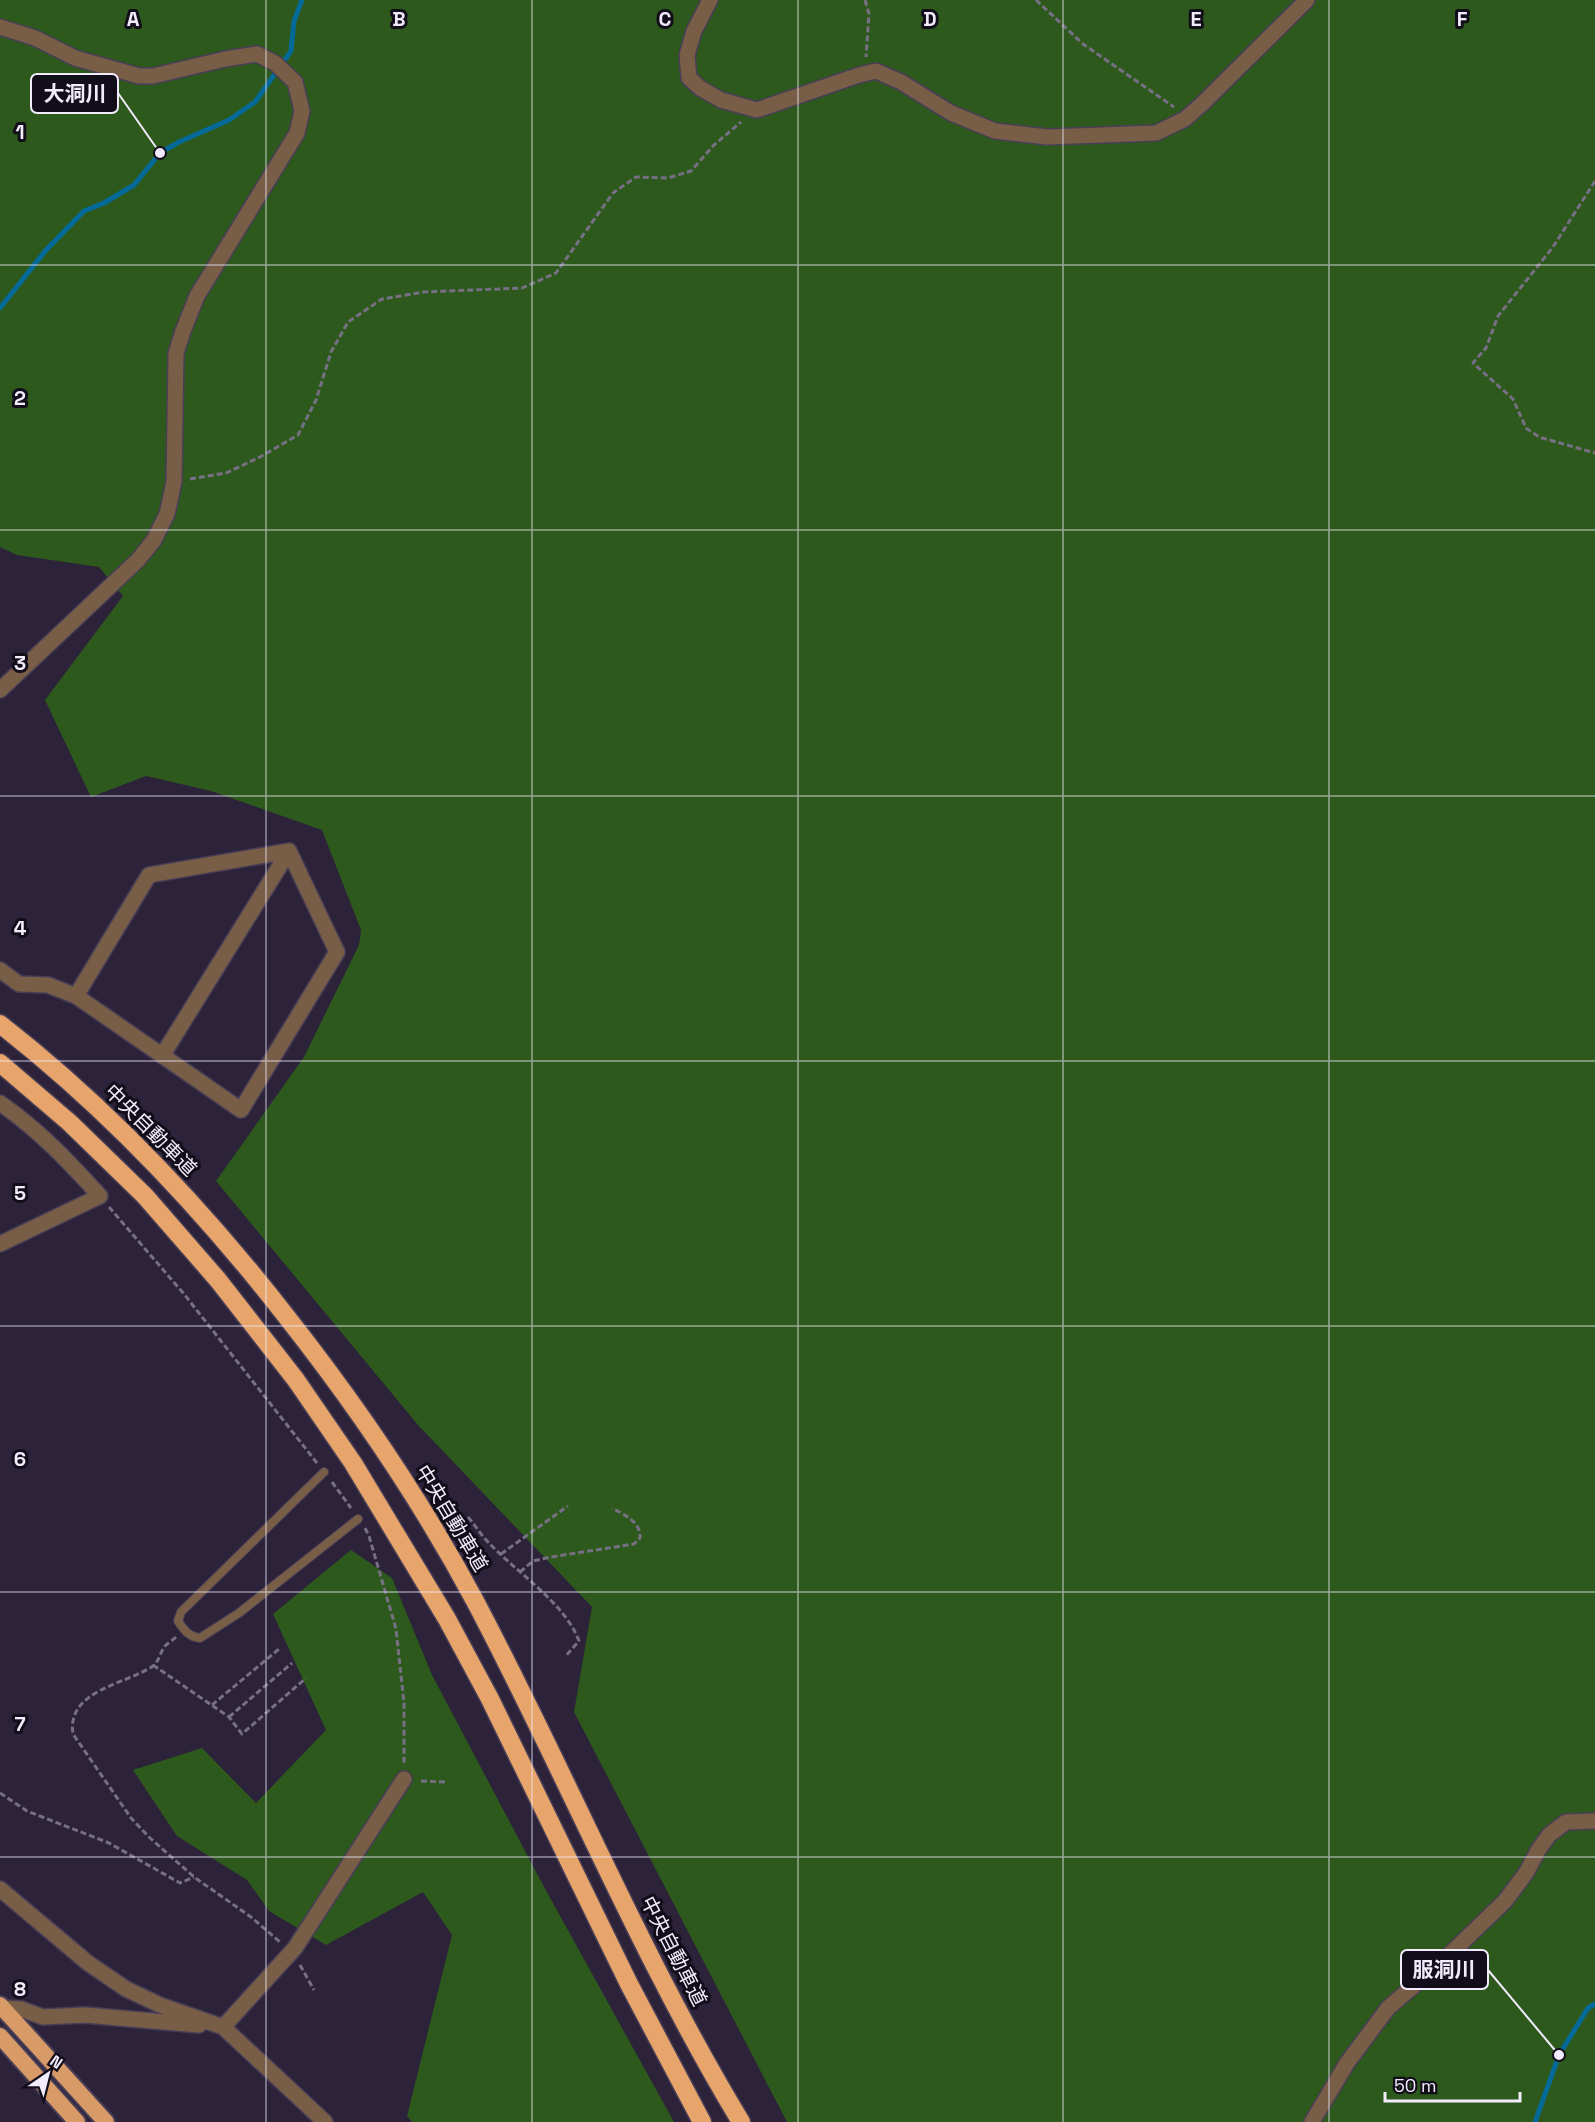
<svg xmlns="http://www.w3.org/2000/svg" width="1595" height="2122" font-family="'Space Grotesk','Noto Sans JP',sans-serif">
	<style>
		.green { fill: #2d5a1c }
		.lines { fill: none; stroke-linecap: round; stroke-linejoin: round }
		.stream { stroke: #066a99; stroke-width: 5 }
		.service-casing { stroke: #483e55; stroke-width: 10 }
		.minor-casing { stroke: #483e55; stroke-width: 18 }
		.tertiary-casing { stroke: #483e55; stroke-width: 18 }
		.trunk-casing { stroke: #483e55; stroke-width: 20 }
		.motorway-casing { stroke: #483e55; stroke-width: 21 }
		.path { stroke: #776f84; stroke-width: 3; stroke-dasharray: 6 3; stroke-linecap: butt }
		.service { stroke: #785d47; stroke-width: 8 }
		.minor { stroke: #785d47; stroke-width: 15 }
		.tertiary { stroke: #785d47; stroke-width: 15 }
		.trunk { stroke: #d89a66; stroke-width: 16 }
		.motorway { stroke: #e7a46b; stroke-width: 18 }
		.grid { fill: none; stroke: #f1ebfc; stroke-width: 1.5; stroke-opacity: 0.55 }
		.labels { text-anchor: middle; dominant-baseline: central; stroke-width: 6; stroke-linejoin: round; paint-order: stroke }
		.street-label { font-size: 20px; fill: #f1ebfc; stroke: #120e19 }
		.grid-label { font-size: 20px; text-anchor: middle; font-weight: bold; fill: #f1ebfc; stroke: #120e19; stroke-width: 6; stroke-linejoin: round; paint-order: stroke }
		.leader { fill: none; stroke: #f1ebfc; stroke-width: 2 }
		.callout-dot { fill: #f1ebfc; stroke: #120e19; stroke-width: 2 }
		.callout { fill: #120e19; stroke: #f1ebfc; stroke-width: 2 }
		.callout-label { font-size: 21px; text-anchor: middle; font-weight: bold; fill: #f1ebfc }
	</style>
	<rect width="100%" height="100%" fill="#2c223a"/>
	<path class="green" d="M0,0H1595V2122H787L574,1712L592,1607L418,1425L216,1181L304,1057L359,945L361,930L322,830L211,791L146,776L91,797L45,700L123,596L99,567L17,555L0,547Z
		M351,1550L392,1578L432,1675L543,1885L674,2122H412L407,2116L452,1935L423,1892L326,1945L269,1911L247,1880L177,1836L133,1770L202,1748L256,1803L326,1730L273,1614Z"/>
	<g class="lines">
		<path class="stream" d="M0,308L46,250L84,211L104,203L134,185L160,153L179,142L229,120L255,102L291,51L294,21L302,0
			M1535,2122L1559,2055L1588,2008L1595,2004"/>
		<defs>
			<path id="service" d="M324,1472L181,1612L178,1621C184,1630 189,1637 200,1638L239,1613L358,1519"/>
			<path id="minor" d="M0,970L19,984L48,985L76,996L149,875L289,851L337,952L241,1110L76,996
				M162,1056L289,851
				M0,1103C40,1131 68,1161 100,1196L0,1244
				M0,1889L88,1963L126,1989L160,2005L223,2027L325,2122
				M3,2008L21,2009L43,2017L85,2015L199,2025
				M223,2027L295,1948L404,1779
				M1312,2122L1347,2063L1388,2008L1448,1956L1505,1901L1526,1873L1539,1849L1549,1835L1566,1822L1595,1821"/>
			<path id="tertiary" d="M710,0L694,31L687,55L689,78L700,88L721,100L757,110L859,75L876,71L901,82L951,113L995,131L1047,137L1156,133L1185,119L1202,104L1307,0
				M0,27L35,38L75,58L139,76H153L225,59L257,54L275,63L295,82L302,111L297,133L197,296L183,331L176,353L174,482L167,514L154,540L138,560L0,690"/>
			<path id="trunk" d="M0,2005L106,2122
				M0,2036L77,2122"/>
			<path id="motorway" d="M0,1024C109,1109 201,1207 286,1316C357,1406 421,1500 475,1601C566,1773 640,1955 741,2122
				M0,1063L70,1123L145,1196L218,1280L296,1380L353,1463L447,1619L490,1699L629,1984L702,2122"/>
		</defs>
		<use href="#service" class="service-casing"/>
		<use href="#minor" class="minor-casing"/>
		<use href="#tertiary" class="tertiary-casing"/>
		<use href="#trunk" class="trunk-casing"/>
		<use href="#motorway" class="motorway-casing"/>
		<path class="path" d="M865,0L869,14L866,57
			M1036,0L1083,44L1174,107
			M1595,181L1553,247L1498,316L1486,348L1473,363L1513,399L1526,428L1539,437L1595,453
			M190,479L226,473L260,457L298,435L316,400L331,352L348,322L382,299L424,292L522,288L556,273L613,193L636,177L668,178L691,171L714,145L741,122
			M109,1207L184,1294L317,1463
			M332,1482L351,1508
			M468,1517C475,1525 481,1535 488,1542C516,1572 565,1603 579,1641L565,1657
			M365,1528L369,1536L396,1629L404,1703V1765
			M501,1554L568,1506
			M520,1572L533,1561L551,1557L634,1544L640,1538C641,1522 625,1515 612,1508
			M176,1637C173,1640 168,1643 165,1646C160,1652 160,1660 153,1666C127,1684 66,1690 73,1734L131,1818L149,1837L194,1877L251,1917L280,1942
			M153,1665L229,1717L242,1734L306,1678
			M212,1705L279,1649
			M229,1717L292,1663
			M421,1781L445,1782
			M0,1793L27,1811L109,1843L180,1883L194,1877
			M300,1965L314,1990"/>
		<use href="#service" class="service"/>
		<use href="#minor" class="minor"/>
		<use href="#tertiary" class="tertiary"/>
		<use href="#trunk" class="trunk"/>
		<use href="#motorway" class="motorway"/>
	</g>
	<path class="grid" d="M266,0V2122M532,0V2122M798,0V2122M1063,0V2122M1329,0V2122M0,265H1595M0,530H1595M0,796H1595M0,1061H1595M0,1326H1595M0,1592H1595M0,1857H1595"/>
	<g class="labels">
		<g class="street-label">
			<text transform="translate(151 1130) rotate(45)">中央自動車道</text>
			<text transform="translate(452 1518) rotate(59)">中央自動車道</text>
			<text transform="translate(674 1951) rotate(63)">中央自動車道</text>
		</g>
	</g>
	<g class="grid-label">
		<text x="133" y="26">A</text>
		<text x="399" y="26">B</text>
		<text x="665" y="26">C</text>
		<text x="930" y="26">D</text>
		<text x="1196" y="26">E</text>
		<text x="1462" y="26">F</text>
		<text x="20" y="139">1</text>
		<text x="20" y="405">2</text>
		<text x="20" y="670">3</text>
		<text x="20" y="935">4</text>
		<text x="20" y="1200">5</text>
		<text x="20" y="1466">6</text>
		<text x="20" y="1731">7</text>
		<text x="20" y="1996">8</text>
	</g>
	<path class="leader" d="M160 153L118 93M1559 2055L1488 1970"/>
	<g class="callout-dot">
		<circle cx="160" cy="153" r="6"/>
		<circle cx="1559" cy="2055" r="6"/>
	</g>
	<g class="callout">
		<rect x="31" y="74" width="87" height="39" rx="6"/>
		<rect x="1401" y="1950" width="87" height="39" rx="6"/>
	</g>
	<g class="callout-label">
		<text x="75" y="101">大洞川</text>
		<text x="1444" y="1977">服洞川</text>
	</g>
	<g transform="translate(48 2074) rotate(35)" stroke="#120e19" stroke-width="4.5" paint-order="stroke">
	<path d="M0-4.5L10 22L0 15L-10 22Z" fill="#f1ebfc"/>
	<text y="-9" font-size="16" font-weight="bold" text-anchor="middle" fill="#f1ebfc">N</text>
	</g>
	<path d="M1385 2092v9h135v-9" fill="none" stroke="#f1ebfc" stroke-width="3"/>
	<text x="1394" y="2092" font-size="18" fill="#f1ebfc" stroke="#120e19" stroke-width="4.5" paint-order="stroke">50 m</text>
</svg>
